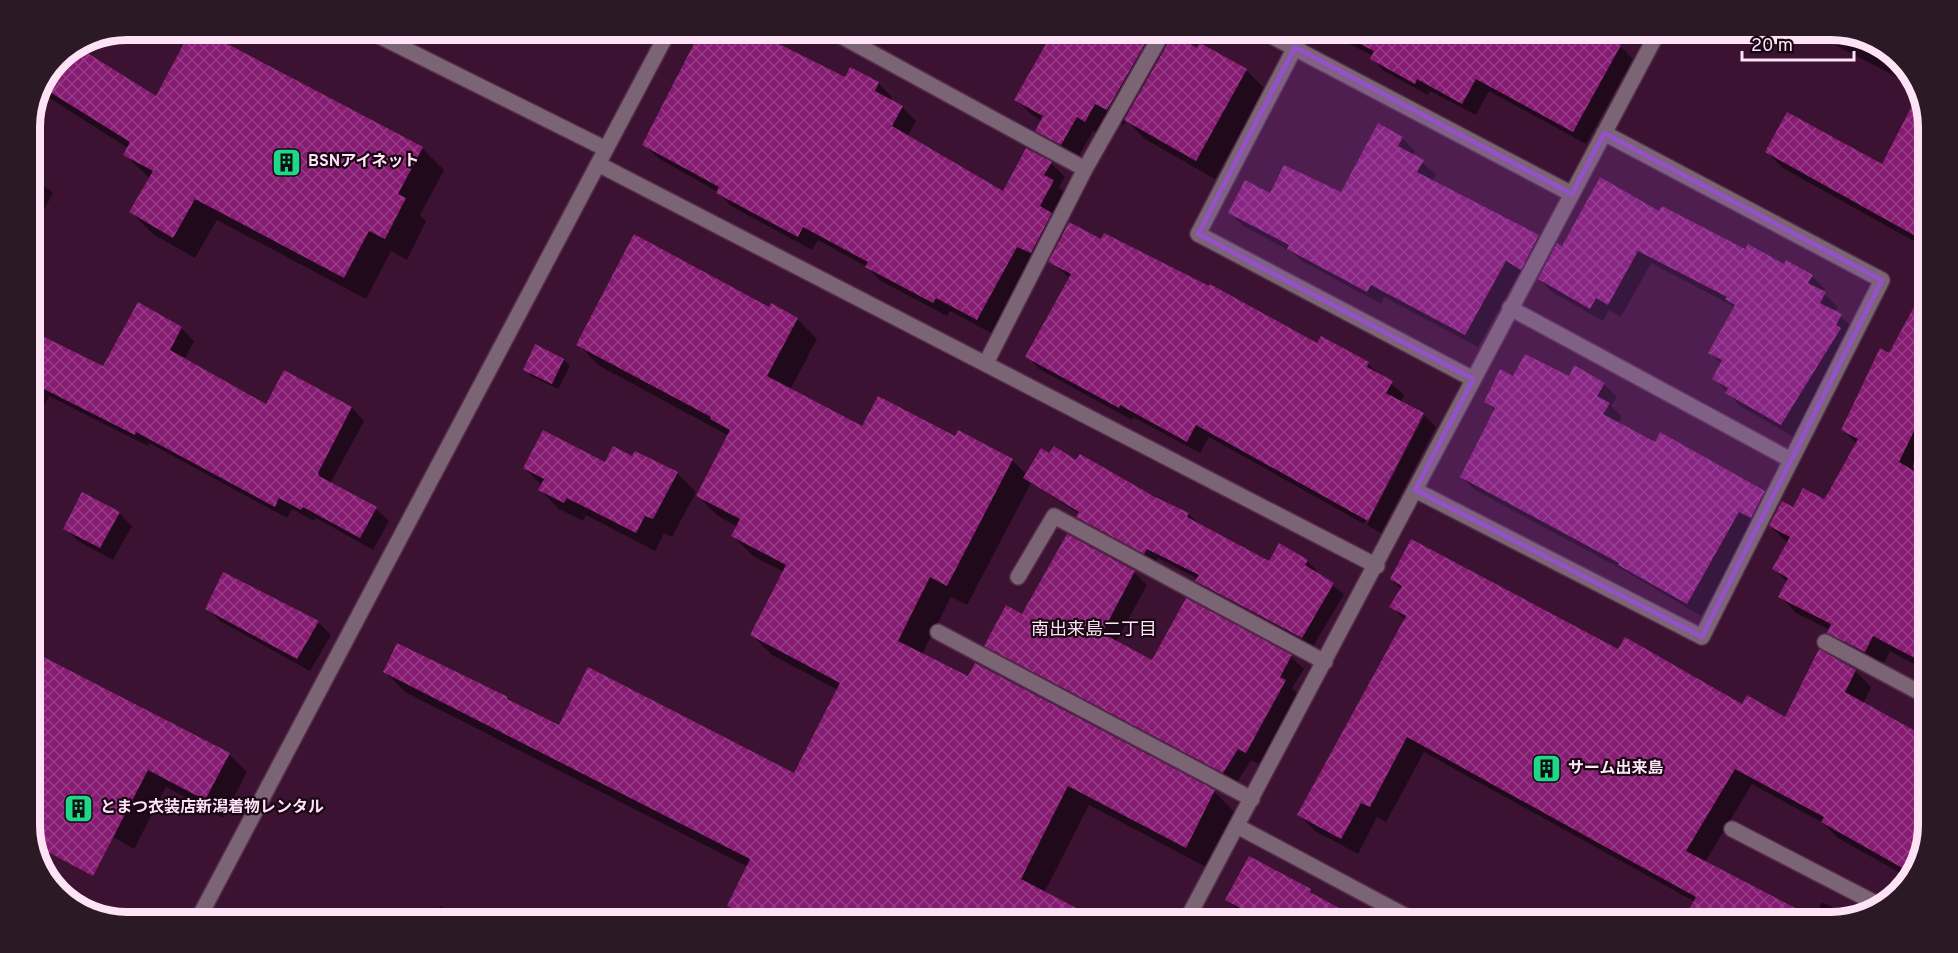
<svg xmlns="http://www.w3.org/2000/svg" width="1958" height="953" font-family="Overpass,'Noto Sans JP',sans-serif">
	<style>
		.shadow { fill: #0007 }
		.building { fill: url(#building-cross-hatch) }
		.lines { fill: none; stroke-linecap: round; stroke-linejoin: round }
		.minor-casing { stroke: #572f4e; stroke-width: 18 }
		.minor { stroke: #7b6574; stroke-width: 15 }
		.marked { fill: #9550ca; fill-opacity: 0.2; stroke: #9550ca; stroke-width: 4.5; stroke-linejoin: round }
		.labels { text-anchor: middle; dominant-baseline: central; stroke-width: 4.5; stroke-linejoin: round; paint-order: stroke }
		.poi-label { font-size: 16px; font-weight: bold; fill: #fee2f5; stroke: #190714; text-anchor: start }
		.neighbourhood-label { font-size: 18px; fill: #fee2f5; stroke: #190714 }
		.rim { fill: none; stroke: #fee2f5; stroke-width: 8 }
	</style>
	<defs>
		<pattern id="building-cross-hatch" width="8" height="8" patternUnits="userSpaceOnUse" patternTransform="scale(1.5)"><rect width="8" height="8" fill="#861b72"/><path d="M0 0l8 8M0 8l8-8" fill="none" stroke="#983c87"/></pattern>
	</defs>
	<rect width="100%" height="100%" fill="#3c1233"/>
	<path class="shadow" d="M193,30H198L422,148L444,170L420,215L426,221L407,260L391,251L366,299L217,220L195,258L153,234L131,212L151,179L125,155L128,148L43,94L59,58L157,98Z
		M703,30H752L845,79L878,83L892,97L890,101L902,107L916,121L907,137L1004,193L1051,163L1065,177L1059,187L1067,195L1055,218L1067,230L1318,345L1368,364L1404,395L1401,402L1423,414L1436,427L1381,533L1367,525L1424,416H1420L1364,524L1209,437L1200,453L1133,417L1132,420L1039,369L1027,356L1070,278L1048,260L1045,266L1031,260L991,333L950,311L947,316L881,281L867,267L818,240L812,250L731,206L718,192L658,158L644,144Z
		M1056,30H1160L1170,41L1198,50L1201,45L1247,71L1265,89L1215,179L1145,139L1126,120L1123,125L1111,118L1101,136L1093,131L1077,159L1052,146L1037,130L1042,121L1032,115L1016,99Z
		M1322,30H1591L1620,46L1633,59L1586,144L1489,91L1476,115L1430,91L1428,95L1384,71L1372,58L1373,56Z
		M1806,30H1830L1873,40L1911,73L1916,87Z
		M1919,96L1928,122V249L1783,168L1767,152L1883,166Z
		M1402,138L1415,151L1413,156L1436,174L1432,182L1539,236L1551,249L1534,282L1519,273L1478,347L1384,297L1381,304L1302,261L1292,252L1243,226L1230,213L1271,195L1342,194Z
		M30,175L53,193L31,233L30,232Z
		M1660,213L1746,251L1812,276L1825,289L1823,293L1838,307L1835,312L1854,328L1853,342L1794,437L1740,406L1714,378L1722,364L1710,352L1735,307L1651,263L1621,317L1609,310L1603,321L1552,292L1539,279L1562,248Z
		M1928,284V672L1890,651L1882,667L1845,649L1829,632L1830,630L1796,613L1780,596L1787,582L1774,569L1788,543L1770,526L1794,509L1824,500L1857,444L1843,430L1889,355Z
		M139,304L181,328L194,341L184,360L266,406L285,372L352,408L364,421L330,484L376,509L389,521L373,550L316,518L314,521L292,509L287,518L149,443L148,446L49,396L45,404L30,396V332L104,368Z
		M770,309L797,319L817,339L790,390L862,428L956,438L1012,460L1027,475L1049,455L1077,462L1189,514L1199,524L1270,563L1307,561L1317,571L1316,573L1344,594L1312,648L1207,591L1197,581L1198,579L1158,558L1155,563L1088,527L1078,517L1079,514L1031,483L967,605L951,597L922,654L1214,791L1234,812L1206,867L1089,805L1044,893L1101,923H746L728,906L748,867L405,692L385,672L397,645L508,698L513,704L560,727L795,775L838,690L772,655L752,635L784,572L753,556L733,536L738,527L718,516L698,496L729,436L598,365L578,344Z
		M564,360L570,366L558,389L531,376L524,369Z
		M1514,378H1569L1604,384L1617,397L1611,406L1622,417L1618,423L1655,444L1764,492L1777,505L1753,524L1701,616L1627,572L1475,490L1462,477L1495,411L1485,401Z
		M633,458L677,473L696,492L672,537L664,533L655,551L586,515L583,521L559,509L540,490L542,486L525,468L605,464Z
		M119,513L132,526L113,560L78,541L65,528Z
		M1134,572L1147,585L1116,642L1152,662L1186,600L1291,657L1304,669L1292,688L1298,694L1259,764L1251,760L1236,784L999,658L986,645L1022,616Z
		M1391,579L1619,651L1743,706L1786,719L1855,671L1871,687L1863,704L1920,735L1924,728L1928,731V825L1918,868L1909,878L1838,838L1823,823L1752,784L1705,862L1814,919L1822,902L1851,917L1831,923H1683L1695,902L1424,752L1386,822L1377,817L1358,854L1315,831L1299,815L1405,620L1391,606L1401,589Z
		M207,608L318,622L331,635L310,671L220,621Z
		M229,754L247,772L223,818L166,787L134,849L30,789Z
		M1310,890L1320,900L1360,923H1228L1236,908L1227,900Z
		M440,906L470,923H430Z"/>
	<path class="building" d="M191,30H201L423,147L398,194L406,198L385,239L369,231L344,278L195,199L173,238L129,212L153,171L123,155L130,142L45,89L59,58L81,49L156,96Z
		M701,30H751L845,77L850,67L879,82L875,91L903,106L892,126L1003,191L1026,148L1052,162L1044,175L1054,180L1040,206L1052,213L1031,253L1017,247L977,320L936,298L933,303L865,267L868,262L803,227L798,237L716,193L719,187L642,145Z
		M1054,30H1153L1107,110L1095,104L1085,122L1077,117L1061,145L1035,131L1043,116L1014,100Z
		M1332,30H1594L1621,45L1573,132L1476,79L1462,104L1417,79L1415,84L1370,59L1374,51Z
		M1173,34L1197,48L1200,43L1247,69L1196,161L1124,120Z
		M1918,94L1928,122V243L1765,152L1787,112L1882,164Z
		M1378,123L1403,137L1398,146L1424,160L1417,172L1539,235L1521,270L1506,261L1465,335L1371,285L1367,292L1287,249L1289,245L1228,213L1245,180L1270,193L1284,165L1341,192Z
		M1600,177L1659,211L1662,206L1745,249L1748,244L1784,264L1786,260L1813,275L1808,283L1826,292L1820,303L1842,314L1836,325L1841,328L1781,425L1725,393L1728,388L1712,379L1722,360L1708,353L1735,305L1725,299L1727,297L1638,251L1608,305L1596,298L1590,309L1538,279L1557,243L1562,246Z
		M1069,222L1101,239L1104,233L1209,286L1210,284L1317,343L1321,336L1369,362L1367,367L1393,381L1386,393L1424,413L1368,521L1196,425L1187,442L1120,405L1119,408L1025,357L1071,274L1048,262Z
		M634,234L769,307L771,303L798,318L767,376L862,426L878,396L955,436L958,430L1013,459L947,586L930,577L898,641L968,676L975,663L1215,790L1186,848L1068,786L1021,879L1105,923H760L727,906L750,859L383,672L397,643L508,697L507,699L559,725L588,667L794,773L840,683L750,635L786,565L731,536L740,519L696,496L730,430L710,419L711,417L576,345Z
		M1928,281V402L1899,462L1928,479V665L1873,636L1865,652L1827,633L1831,624L1778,597L1788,578L1772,569L1790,537L1769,526L1782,501L1793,507L1803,488L1824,499L1828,493L1858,439L1841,430L1880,348L1889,353Z
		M138,302L182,327L170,350L266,404L284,370L352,407L318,473L319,476L377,507L360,538L303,507L301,510L279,498L275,507L136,432L135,435L30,382V330L103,366Z
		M535,344L564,359L552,384L523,370Z
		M1525,354L1569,376L1574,365L1605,383L1597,396L1610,403L1603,414L1655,442L1660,432L1765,491L1751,518L1739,512L1687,604L1618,565L1619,563L1460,477L1495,408L1484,402L1500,369L1513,376Z
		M543,430L605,462L613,446L632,456L635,451L678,472L653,519L645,516L636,533L567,498L564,503L538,490L544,479L523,468Z
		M1054,446L1076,460L1080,454L1155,497L1189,513L1187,517L1269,561L1279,543L1308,560L1305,565L1334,583L1302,638L1195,581L1199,575L1147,549L1144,554L1076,517L1079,512L1023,478L1041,448L1049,453Z
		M82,492L120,512L100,548L63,529Z
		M1067,534L1135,571L1102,633L1152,660L1186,598L1292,655L1280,677L1286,680L1246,753L1238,749L1223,773L984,646L1006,605L1022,614Z
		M1411,539L1618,649L1625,637L1742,704L1747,695L1785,717L1819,649L1856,670L1845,692L1928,738V825L1918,868L1913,874L1821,822L1824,817L1735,769L1686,851L1824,923H1681L1696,897L1407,737L1370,807L1361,803L1341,839L1297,815L1406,616L1389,607L1402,586L1390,579Z
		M223,572L319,621L297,659L205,609Z
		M30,650L230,753L205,800L148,770L93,876L35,845L30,832Z
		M1249,856L1311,889L1310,892L1366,923H1268L1225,900Z"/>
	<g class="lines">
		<defs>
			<path id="minor" d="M367,30L606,149
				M830,30L1085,169
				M1260,30L1572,194
				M1304,30L1198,234L1473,379
				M598,164L1377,566
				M1510,308L1791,460
				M986,363L1085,169L1164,30
				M1922,466L1928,469
				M1415,490L1702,637L1882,280L1604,133
				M1018,577L1054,516L1325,662
				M938,632L1252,799
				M1825,642L1928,697
				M1237,826L1419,923
				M1732,829L1883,907
				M196,923L669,30
				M1185,923L1659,30"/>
		</defs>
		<use href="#minor" class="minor-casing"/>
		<use href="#minor" class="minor"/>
	</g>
	<path class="marked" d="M1295,47L1572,194L1604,133L1882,280L1702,637L1415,490L1473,379L1198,234Z"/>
	<defs>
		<symbol id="building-square" viewBox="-11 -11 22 22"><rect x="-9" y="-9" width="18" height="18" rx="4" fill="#1ed888" stroke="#190714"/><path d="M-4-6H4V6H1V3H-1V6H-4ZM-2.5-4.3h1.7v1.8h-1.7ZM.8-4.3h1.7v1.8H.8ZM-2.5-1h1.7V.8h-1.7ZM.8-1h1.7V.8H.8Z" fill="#111"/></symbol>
	</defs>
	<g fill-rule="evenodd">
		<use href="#building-square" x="270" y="146" width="33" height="33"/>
		<use href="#building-square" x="1530" y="752" width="33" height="33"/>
		<use href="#building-square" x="62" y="792" width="33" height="33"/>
	</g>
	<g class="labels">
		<g class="poi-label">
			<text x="308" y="162">BSNアイネット</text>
			<text x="1568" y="769">サーム出来島</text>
			<text x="100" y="808">とまつ衣装店新潟着物レンタル</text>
		</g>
		<g class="neighbourhood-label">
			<text x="1094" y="630">南出来島二丁目</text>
		</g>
	</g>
	<path d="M0 0H1958V953H0ZM127 40H1831A87 87 0 0 1 1918 127V825A87 87 0 0 1 1831 912H127A87 87 0 0 1 40 825V127A87 87 0 0 1 127 40Z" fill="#2b1926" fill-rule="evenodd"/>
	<path class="rim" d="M127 40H1831A87 87 0 0 1 1918 127V825A87 87 0 0 1 1831 912H127A87 87 0 0 1 40 825V127A87 87 0 0 1 127 40Z"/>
	<path d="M1742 51v9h112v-9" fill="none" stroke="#fee2f5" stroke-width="3"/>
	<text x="1751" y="51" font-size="18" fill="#fee2f5" stroke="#190714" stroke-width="4.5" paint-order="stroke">20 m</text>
</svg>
